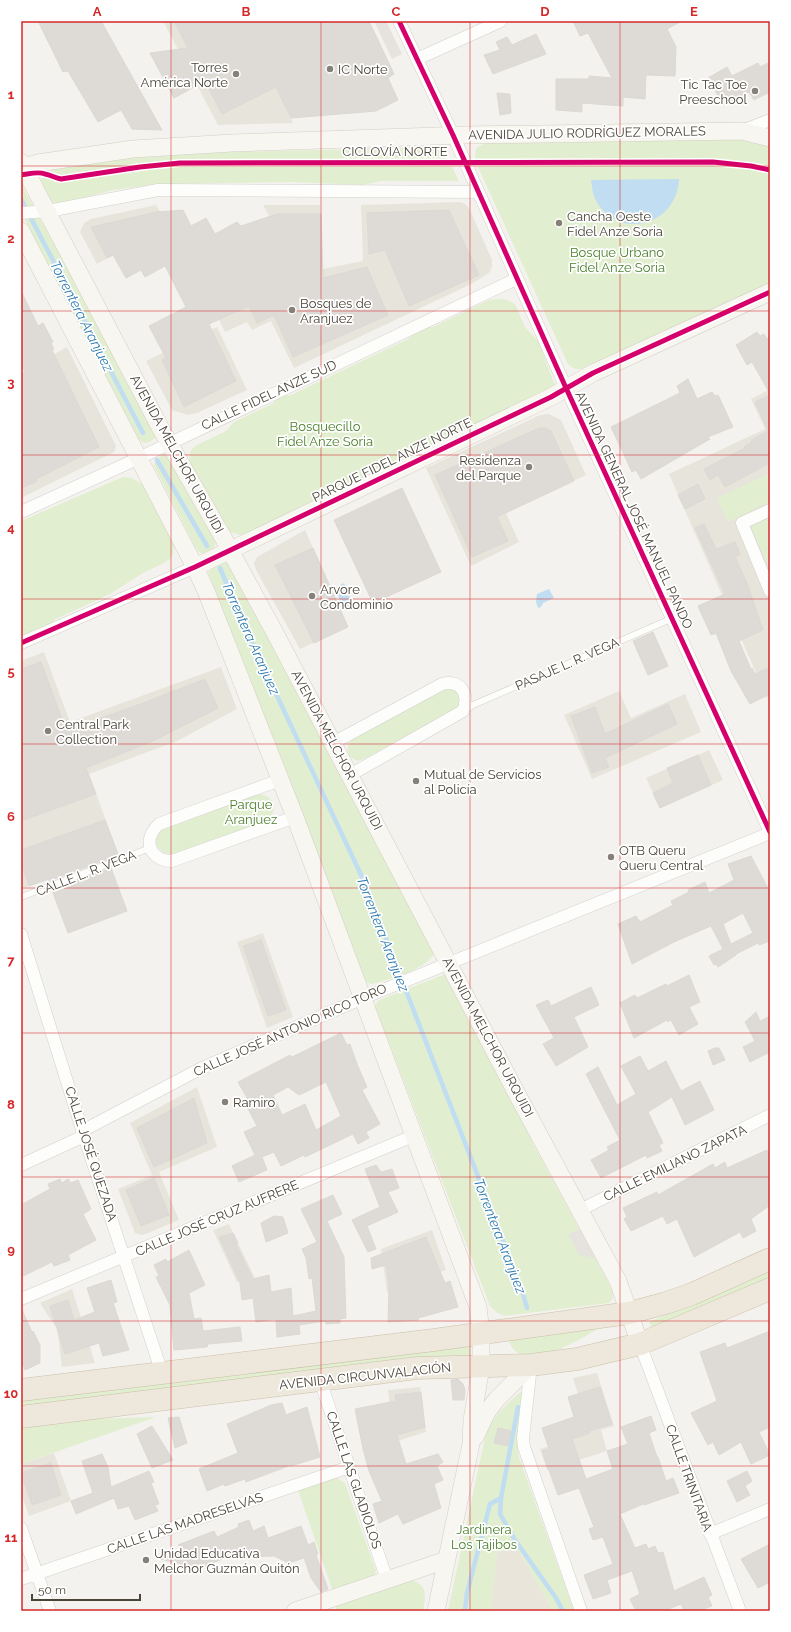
<svg xmlns="http://www.w3.org/2000/svg" width="791" height="1632" font-family="Raleway,sans-serif">
	<style>
		.residential { fill: #e7e4dc }
		.education { fill: #eae5da }
		.green { fill: #e1eecf }
		.parking { fill: #e6e3df }
		.water { fill: #c0ddf1 }
		.lines { fill: none; stroke-linecap: round; stroke-linejoin: round }
		.stream { stroke: #c0ddf1; stroke-width: 4.5 }
		.building { fill: #dedbd6; stroke: #dcd9d4; fill-rule: evenodd }
		.lane-casing { stroke: #d2d0cb; stroke-width: 7 }
		.street-casing { stroke: #d2d0cb; stroke-width: 13 }
		.secondary-casing { stroke: #d3cfc5; stroke-width: 18 }
		.highway-casing { stroke: #ccbfa9; stroke-width: 23 }
		.lane { stroke: #fdfdfc; stroke-width: 6 }
		.street { stroke: #fdfdfc; stroke-width: 12 }
		.secondary { stroke: #f7f6f1; stroke-width: 17 }
		.highway { stroke: #ede8db; stroke-width: 22 }
		.cycleway-casing { stroke: #fff; stroke-width: 8 }
		.cycleway { stroke: #d6006c; stroke-width: 5 }
		.grid { fill: none; stroke: #d62828; stroke-width: 1; stroke-opacity: 0.55 }
		.poi-dot { fill: #868178; stroke: #fff; stroke-width: 1.5 }
		.labels { text-anchor: middle; dominant-baseline: central; stroke-width: 3.5; stroke-linejoin: round; paint-order: stroke }
		.poi-label { font-size: 13px; fill: #4b4439; stroke: #fff; text-anchor: start }
		.street-label { font-size: 13px; fill: #4b4439; stroke: #fff }
		.park-label { font-size: 13px; fill: #4a7f2a; stroke: #fff }
		.water-label { font-size: 14px; font-style: italic; fill: #2e7ab2; stroke: #fff }
		.neatline { fill: none; stroke: #d62828; stroke-width: 1.5 }
		.grid-label { font-size: 13px; text-anchor: middle; font-weight: bold; fill: #d62828 }
	</style>
	<rect width="100%" height="100%" fill="#f4f2ee"/>
	<path class="residential" d="M163,21H246L293,123L218,125Z
		M460,202L465,204L469,208L492,260V267L490,272L483,277L469,285L294,368L271,321L252,330L247,322L225,332L199,277L286,246L263,205H320L323,269L363,261L361,205Z
		M156,205L168,226L97,264L80,232L84,223L91,219Z
		M217,327L247,390L197,413L188,415L172,410L146,361Z
		M67,347L116,446L114,452L21,498V372Z
		M770,389V697L767,698L669,474L765,429L751,399Z
		M549,414L561,420L586,475L506,513L519,542L471,566L426,468L540,415Z
		M305,530L348,627L300,649L256,570L254,563L257,557Z
		M44,652L70,722L221,667L237,709L177,741L89,774L118,854L26,887H21V661Z
		M619,691L631,718L685,694L701,732L592,779L564,715Z
		M709,750L723,780L660,808L646,778Z
		M263,933L293,1017L267,1028L237,942Z
		M197,1087L217,1147L159,1172L179,1220L148,1233L142,1235L135,1233L118,1189L152,1175L130,1123Z
		M229,1224L233,1233L255,1278L237,1282L213,1230Z
		M432,1230L446,1270L387,1292L381,1249Z
		M72,1289L95,1363L62,1367L57,1329L40,1303Z
		M597,1373L614,1426L601,1430L607,1451L547,1470L540,1449L590,1433L573,1378Z
		M420,1387L426,1432L394,1442L388,1390Z
		M54,1453L71,1501L29,1516L21,1493V1464Z"/>
	<path class="education" d="M510,1546L520,1553L553,1611H491L497,1553Z"/>
	<path class="green" d="M734,138L770,144V285L590,366C581,370 575,371 568,364L478,167L475,160L476,148L484,144L497,141Z
		M439,147H442L459,181H381L363,185L291,182L158,184L113,190L59,204L54,203L49,198L41,180L49,170L90,160L187,153Z
		M21,184L158,434C154,440 151,442 144,443L138,439L21,212Z
		M497,299H504L515,304L525,327L539,342L556,389L555,402L549,408L538,409L247,533L240,535L230,532L189,462L190,452L195,446L226,431L234,422L274,403L277,397L286,394L289,396L408,339C415,332 423,324 433,327L489,300Z
		M162,455H168L216,541L214,549L204,554L198,552L154,466L155,461Z
		M770,473V502L728,522L717,498Z
		M123,477C132,477 137,480 144,486L174,543L173,554L170,559L164,563L143,573L110,594L54,620V625L21,649V521Z
		M770,516V570L751,529L754,524Z
		M218,563H227L231,566L435,952C428,969 388,980 371,984L366,982L289,778L208,572Z
		M448,688H451L460,694L459,708L364,759L357,761L348,755V744L353,739Z
		M259,794C277,796 278,813 265,822L176,854C161,856 148,843 162,830Z
		M443,975H448L530,1135L531,1140L608,1282L613,1292V1298L609,1303L504,1316L496,1312L490,1306L375,1006L379,1000Z
		M770,1270V1277L652,1328L649,1322Z
		M606,1324C585,1336 519,1381 508,1338Z
		M470,1343V1357L21,1408V1400Z
		M522,1391L517,1444L519,1457L574,1611H553L520,1553L510,1546L497,1553L491,1611H448L486,1433C494,1415 507,1403 522,1391Z
		M156,1417L21,1464V1428L92,1419Z
		M333,1478H337L345,1483L376,1571L374,1576L333,1592L298,1490Z
		M409,1580C428,1583 426,1596 423,1611H337L335,1605Z"/>
	<path class="parking" d="M374,21H386L402,54L392,59Z
		M580,1229L595,1258L579,1255L568,1234Z"/>
	<path class="water" d="M679,179C677,228 613,242 594,196C592,191 592,185 591,180Z
		M344,583L354,605L344,610L335,588Z
		M549,589L554,598L543,603L541,607L538,608L536,602L537,594Z"/>
	<g class="lines">
		<path class="stream" d="M21,199L143,433
			M157,460L207,546
			M220,568L248,634L362,877L522,1290L527,1308
			M518,1407L501,1498L500,1514L515,1540L556,1598L563,1611
			M465,1611L467,1593L490,1504L501,1498"/>
	</g>
	<path class="building" d="M38,21H101L162,130L132,129L121,110L98,122L68,71L63,72Z
		M174,21H369L394,74L388,78L398,100L376,111L291,118L276,87L222,114L205,81L174,98L150,53L188,48Z
		M573,21H682L667,29L676,47L675,76L646,75L645,99L623,97V106L582,103V112L556,110V79H589V76L612,78L588,33L580,36Z
		M536,34L546,54L493,74L484,55L500,50L496,42L507,37L512,45Z
		M770,62V92L754,100L749,92L723,105L708,78L727,67L732,76L758,63L760,67Z
		M497,93L510,94L511,113L500,115Z
		M183,210L191,226L206,218L215,234L237,222L241,226L277,214H321L323,278L367,267L388,315L293,357L274,315L257,323L249,306L209,324L236,381L184,407L162,360L166,358L149,326L186,307L165,266L145,277L141,270L126,278L113,255L107,258L91,227L157,212Z
		M449,210L479,275L409,306L385,250L369,254L367,213Z
		M21,291L38,326L43,323L53,342L51,343L54,349L52,350L99,447L36,479L37,481L21,488V375L26,373L21,364Z
		M757,332L760,336L764,334L767,339L770,337V394L752,362L747,365L736,345Z
		M688,379L697,399L712,392L715,396L718,395L733,427L708,437L710,439L641,479L636,470L632,472L611,427L680,393L677,386Z
		M770,395V463L725,487L718,475L710,480L704,469L745,448L744,447L752,442L751,440L768,431L755,402Z
		M539,428H545L551,431L574,481L497,517L508,541L472,557L435,475Z
		M698,484L705,499L685,509L678,495Z
		M402,488L441,572L373,603L334,520Z
		M704,524L716,549L735,542L740,554L735,557L747,583L763,630L739,641L751,669L752,668L755,674L770,667V694L750,704L731,671L716,633L711,635L698,606L725,594L695,528Z
		M313,548L348,627L314,643L275,565Z
		M653,632L668,666L648,675L633,641Z
		M41,662L66,730L138,705L205,679L218,708L153,741L86,768L96,794L21,821V669Z
		M668,704L677,724L605,758L609,767L592,773L571,716L595,707L605,734Z
		M698,755L711,785L660,808L653,793L673,783L667,768Z
		M105,820L118,854L107,858L108,859L49,881V879L29,886L21,862V850Z
		M751,856L770,892V941L759,945L758,943L736,954V955L718,967L716,964L714,965L709,956L723,949L711,926L676,941L632,964L618,924L636,916L640,922L673,905L671,901L689,892L688,890L705,882L709,893L734,880L728,864ZM743,913L753,933L731,944L723,924Z
		M111,868L127,911L68,933L52,890Z
		M261,940L286,1010L268,1016L243,946Z
		M689,975L700,1002L689,1007L698,1024L679,1035L671,1020L668,1022L667,1020L634,1038L620,1003L635,995L637,998L666,984L667,986Z
		M591,987L599,1005L574,1017L588,1047L556,1066L543,1044L554,1038L536,1005L548,1000L551,1006Z
		M756,1012L760,1021L770,1016V1052L750,1062L743,1047L755,1041L745,1022Z
		M341,1033L347,1045L350,1044L357,1064L367,1087L362,1090L380,1124L366,1132L369,1138L358,1144L353,1134L305,1157L304,1155L281,1166L274,1152L262,1157L267,1170L239,1182L232,1166L255,1155L244,1132L257,1126L247,1107L251,1105L238,1082L290,1055L292,1057ZM326,1082L341,1116L316,1130L305,1104L282,1115L273,1095L288,1087L299,1095Z
		M715,1048H719L725,1060L713,1065L708,1051Z
		M640,1056L648,1071L666,1061L681,1091L700,1081L714,1110L685,1125L672,1097L648,1112L663,1143L659,1145L662,1151L647,1158L646,1155L601,1178L591,1160L609,1150L607,1147L620,1140L586,1074L598,1067L617,1105L636,1094L621,1066Z
		M194,1098L207,1143L154,1167L137,1128Z
		M767,1150L770,1157V1205L751,1219L756,1231L743,1238L740,1232L694,1257L677,1219L667,1224L663,1216L631,1231L624,1219L627,1217L623,1208L657,1192L658,1195L713,1164L715,1168L725,1162L727,1168Z
		M376,1165L381,1172L392,1169L399,1188L388,1192L398,1212L367,1226L376,1249L368,1252L352,1220L380,1207L365,1169Z
		M154,1178L169,1215L141,1226L126,1190Z
		M60,1179L62,1183L68,1179L71,1183L78,1180L91,1209L83,1214L96,1240L68,1255L70,1260L54,1266L52,1262L21,1277V1205L50,1189L48,1184Z
		M333,1195L342,1214L327,1221L344,1257L346,1318L340,1319V1323L326,1324L325,1321L299,1325L300,1334L277,1337L276,1319L256,1322L253,1298L242,1300L240,1283L219,1237L233,1233L238,1243L236,1244L253,1279L269,1275L271,1292L291,1288L293,1316L316,1311L312,1278L309,1279L306,1258L302,1249L317,1242L301,1209Z
		M274,1216L283,1217L288,1233L266,1242L261,1223Z
		M426,1237L445,1283L450,1281L458,1307L418,1318L419,1320L388,1322L389,1286L386,1265L372,1269L371,1258Z
		M189,1250L205,1285L189,1293L194,1319L201,1318L203,1331L240,1327L242,1341L208,1344L207,1347L174,1350L170,1305L156,1277L159,1276L154,1265L166,1259L167,1262Z
		M111,1280L117,1302L113,1303L129,1350L103,1356L99,1343L65,1354L50,1306L68,1300L74,1320L95,1312L87,1288Z
		M21,1308L32,1332L33,1331L40,1345V1363L25,1370L21,1358Z
		M770,1331V1427L759,1432L770,1455L751,1464L741,1442L719,1455L713,1442L708,1445L691,1413L717,1401L700,1352L725,1343L727,1348Z
		M458,1379L463,1384L465,1390L464,1400H453L451,1380Z
		M600,1387L612,1424L589,1431L590,1433L572,1439L586,1479L613,1469L607,1451L628,1444L621,1427L651,1416L656,1430L649,1433L657,1457H658L666,1481L673,1478L679,1493L644,1505L643,1504L620,1514L635,1548L646,1544L648,1549L655,1546L658,1553L663,1552L674,1591L704,1577L712,1595L708,1597L712,1606L698,1611H684L681,1604L664,1611H636L630,1599L640,1594L632,1571L607,1580L611,1593L593,1599L584,1575L613,1564L603,1537L593,1540L589,1529L594,1527L579,1488L558,1495L542,1451L549,1449L542,1428L574,1417L568,1397Z
		M421,1392L425,1427L397,1435L406,1464L438,1454L443,1462L437,1466L443,1480L434,1484L441,1508L403,1524L398,1514L379,1523L373,1504L382,1501L369,1471L363,1449L355,1409L396,1401L395,1395Z
		M282,1403L286,1415L307,1407L320,1457L291,1466V1465L246,1482L245,1479L225,1486L224,1484L207,1491L199,1469L238,1453L227,1424L271,1405Z
		M179,1417L187,1443L175,1448L168,1418Z
		M152,1426L173,1460L152,1468L137,1434Z
		M498,1428L511,1431L508,1446L494,1443Z
		M102,1454L108,1467L111,1487L149,1471L154,1482L151,1483L159,1504L155,1505L158,1511L135,1520L129,1506L118,1509L114,1498L76,1514L71,1501L93,1493L82,1461Z
		M51,1463L61,1495L32,1505L21,1473Z
		M747,1471L752,1481L745,1486L750,1495L737,1502L727,1481Z
		M249,1520L253,1531L264,1526L268,1538L301,1526L308,1545L314,1542L318,1554L316,1555L328,1589L321,1592L311,1578L304,1558L289,1563L274,1556L225,1558L197,1569L161,1559L185,1549L178,1545L214,1531L217,1537L239,1527L238,1524Z
		M770,1544V1582L758,1588L741,1559Z"/>
	<g class="lines">
		<defs>
			<path id="lane" d="M464,711L473,705L673,618
				M21,897L150,848"/>
			<path id="street" d="M399,21L453,135L566,388L770,832
				M417,59L501,21
				M742,131L770,120
				M21,213L48,211L158,190L478,192
				M770,510L742,523L770,591
				M21,512L139,458L516,279
				M21,643L195,567
				M333,743L442,684C461,679 470,695 463,711L350,775
				M280,780L159,824C142,840 149,860 172,861L295,817
				M21,934L84,1136L162,1373
				M82,1131L200,1069L363,998L770,833
				M21,1165L84,1136
				M580,1210L770,1115
				M21,1299L413,1136
				M640,1344L740,1611
				M531,1365L523,1438L524,1447L581,1611
				M320,1380L387,1580
				M21,1528L50,1611
				M710,1534L770,1509
				M21,1579L349,1467"/>
			<path id="secondary" d="M21,162L161,429L224,539L275,633L517,1094L618,1281L640,1344
				M21,168L38,163L133,149L232,143L466,135L742,131L770,138
				M21,231L195,567L206,591L295,817L478,1307L481,1333V1367L472,1420L471,1444L436,1611
				M195,567L551,397L593,373L770,292
				M475,1437L487,1412L496,1400L531,1365
				M295,1611L446,1560"/>
			<path id="highway" d="M21,1390L434,1340L629,1313L666,1303L692,1294L770,1259
				M21,1417L417,1368L531,1365L577,1359L640,1344L770,1289"/>
		</defs>
		<use href="#lane" class="lane-casing"/>
		<use href="#street" class="street-casing"/>
		<use href="#secondary" class="secondary-casing"/>
		<use href="#highway" class="highway-casing"/>
		<use href="#lane" class="lane"/>
		<use href="#street" class="street"/>
		<use href="#secondary" class="secondary"/>
		<use href="#highway" class="highway"/>
		<defs>
			<path id="cycleway" d="M399,21L453,135L566,388L770,832
				M21,175C29,174 38,171 45,174C51,175 55,178 61,179L140,167L180,163L713,162L751,166L770,170
				M21,643L195,567L551,397L593,373L770,292"/>
		</defs>
		<use href="#cycleway" class="cycleway-casing"/>
		<use href="#cycleway" class="cycleway"/>
	</g>
	<path class="grid" d="M171,21V1611M321,21V1611M470,21V1611M620,21V1611M21,166H770M21,311H770M21,455H770M21,599H770M21,744H770M21,888H770M21,1033H770M21,1177H770M21,1321H770M21,1466H770"/>
	<g class="poi-dot">
		<circle cx="330" cy="69" r="4"/>
		<circle cx="236" cy="74" r="4"/>
		<circle cx="755" cy="91" r="4"/>
		<circle cx="559" cy="223" r="4"/>
		<circle cx="292" cy="310" r="4"/>
		<circle cx="529" cy="467" r="4"/>
		<circle cx="312" cy="596" r="4"/>
		<circle cx="48" cy="731" r="4"/>
		<circle cx="416" cy="781" r="4"/>
		<circle cx="611" cy="857" r="4"/>
		<circle cx="225" cy="1102" r="4"/>
		<circle cx="146" cy="1560" r="4"/>
	</g>
	<g class="labels">
		<g class="poi-label">
			<text x="228" y="67" text-anchor="end">Torres<tspan x="228" dy="15">América Norte</tspan></text>
			<text x="338" y="69">IC Norte</text>
			<text x="747" y="84" text-anchor="end">Tic Tac Toe<tspan x="747" dy="15">Preeschool</tspan></text>
			<text x="567" y="216">Cancha Oeste<tspan x="567" dy="15">Fidel Anze Soria</tspan></text>
			<text x="300" y="303">Bosques de<tspan x="300" dy="15">Aranjuez</tspan></text>
			<text x="521" y="460" text-anchor="end">Residenza<tspan x="521" dy="15">del Parque</tspan></text>
			<text x="320" y="589">Arvore<tspan x="320" dy="15">Condominio</tspan></text>
			<text x="56" y="724">Central Park<tspan x="56" dy="15">Collection</tspan></text>
			<text x="424" y="774">Mutual de Servicios<tspan x="424" dy="15">al Policía</tspan></text>
			<text x="619" y="850">OTB Queru<tspan x="619" dy="15">Queru Central</tspan></text>
			<text x="233" y="1102">Ramiro</text>
			<text x="154" y="1553">Unidad Educativa<tspan x="154" dy="15">Melchor Guzmán Quitón</tspan></text>
		</g>
		<g class="street-label">
			<text transform="translate(587 133) rotate(-1)">AVENIDA JULIO RODRÍGUEZ MORALES</text>
			<text x="395" y="151">CICLOVÍA NORTE</text>
			<text transform="translate(269 395) rotate(-25)">CALLE FIDEL ANZE SUD</text>
			<text transform="translate(177 454) rotate(61)">AVENIDA MELCHOR URQUIDI</text>
			<text transform="translate(392 460) rotate(-26)">PARQUE FIDEL ANZE NORTE</text>
			<text transform="translate(634 510) rotate(65)">AVENIDA GENERAL JOSÉ MANUEL PANDO</text>
			<text transform="translate(567 664) rotate(-24)">PASAJE L. R. VEGA</text>
			<text transform="translate(337 750) rotate(62)">AVENIDA MELCHOR URQUIDI</text>
			<text transform="translate(86 873) rotate(-21)">CALLE L. R. VEGA</text>
			<text transform="translate(290 1030) rotate(-24)">CALLE JOSÉ ANTONIO RICO TORO</text>
			<text transform="translate(488 1037) rotate(62)">AVENIDA MELCHOR URQUIDI</text>
			<text transform="translate(91 1154) rotate(72)">CALLE JOSÉ QUEZADA</text>
			<text transform="translate(675 1163) rotate(-26)">CALLE EMILIANO ZAPATA</text>
			<text transform="translate(217 1218) rotate(-23)">CALLE JOSÉ CRUZ AUFRERE</text>
			<text transform="translate(365 1376) rotate(-6)">AVENIDA CIRCUNVALACIÓN</text>
			<text transform="translate(689 1478) rotate(70)">CALLE TRINITARIA</text>
			<text transform="translate(354 1480) rotate(71)">CALLE LAS GLADIOLOS</text>
			<text transform="translate(185 1523) rotate(-19)">CALLE LAS MADRESELVAS</text>
		</g>
		<g class="park-label">
			<text x="617" y="252">Bosque Urbano<tspan x="617" dy="15">Fidel Anze Soria</tspan></text>
			<text x="325" y="426">Bosquecillo<tspan x="325" dy="15">Fidel Anze Soria</tspan></text>
			<text x="251" y="804">Parque<tspan x="251" dy="15">Aranjuez</tspan></text>
			<text x="484" y="1529">Jardinera<tspan x="484" dy="15">Los Tajibos</tspan></text>
		</g>
		<g class="water-label">
			<text transform="translate(82 316) rotate(63)">Torrentera Aranjuez</text>
			<text transform="translate(251 638) rotate(66)">Torrentera Aranjuez</text>
			<text transform="translate(383 934) rotate(69)">Torrentera Aranjuez</text>
			<text transform="translate(500 1236) rotate(69)">Torrentera Aranjuez</text>
		</g>
	</g>
	<rect width="791" height="1632" fill="none" stroke="#ffffff" stroke-width="44"/>
	<path d="M32 1594v6h108v-6" fill="none" stroke="#4b4439" stroke-width="2"/>
	<text x="38" y="1594" font-size="12" fill="#4b4439" stroke="#ffffff" stroke-width="3" paint-order="stroke">50 m</text>
	<rect x="22" y="22" width="747" height="1588" class="neatline"/>
	<g class="grid-label">
		<text x="97" y="16">A</text>
		<text x="246" y="16">B</text>
		<text x="396" y="16">C</text>
		<text x="545" y="16">D</text>
		<text x="694" y="16">E</text>
		<text x="11" y="99">1</text>
		<text x="11" y="243">2</text>
		<text x="11" y="387">3</text>
		<text x="11" y="532">4</text>
		<text x="11" y="676">5</text>
		<text x="11" y="821">6</text>
		<text x="11" y="965">7</text>
		<text x="11" y="1109">8</text>
		<text x="11" y="1254">9</text>
		<text x="11" y="1398">10</text>
		<text x="11" y="1542">11</text>
	</g>
</svg>
